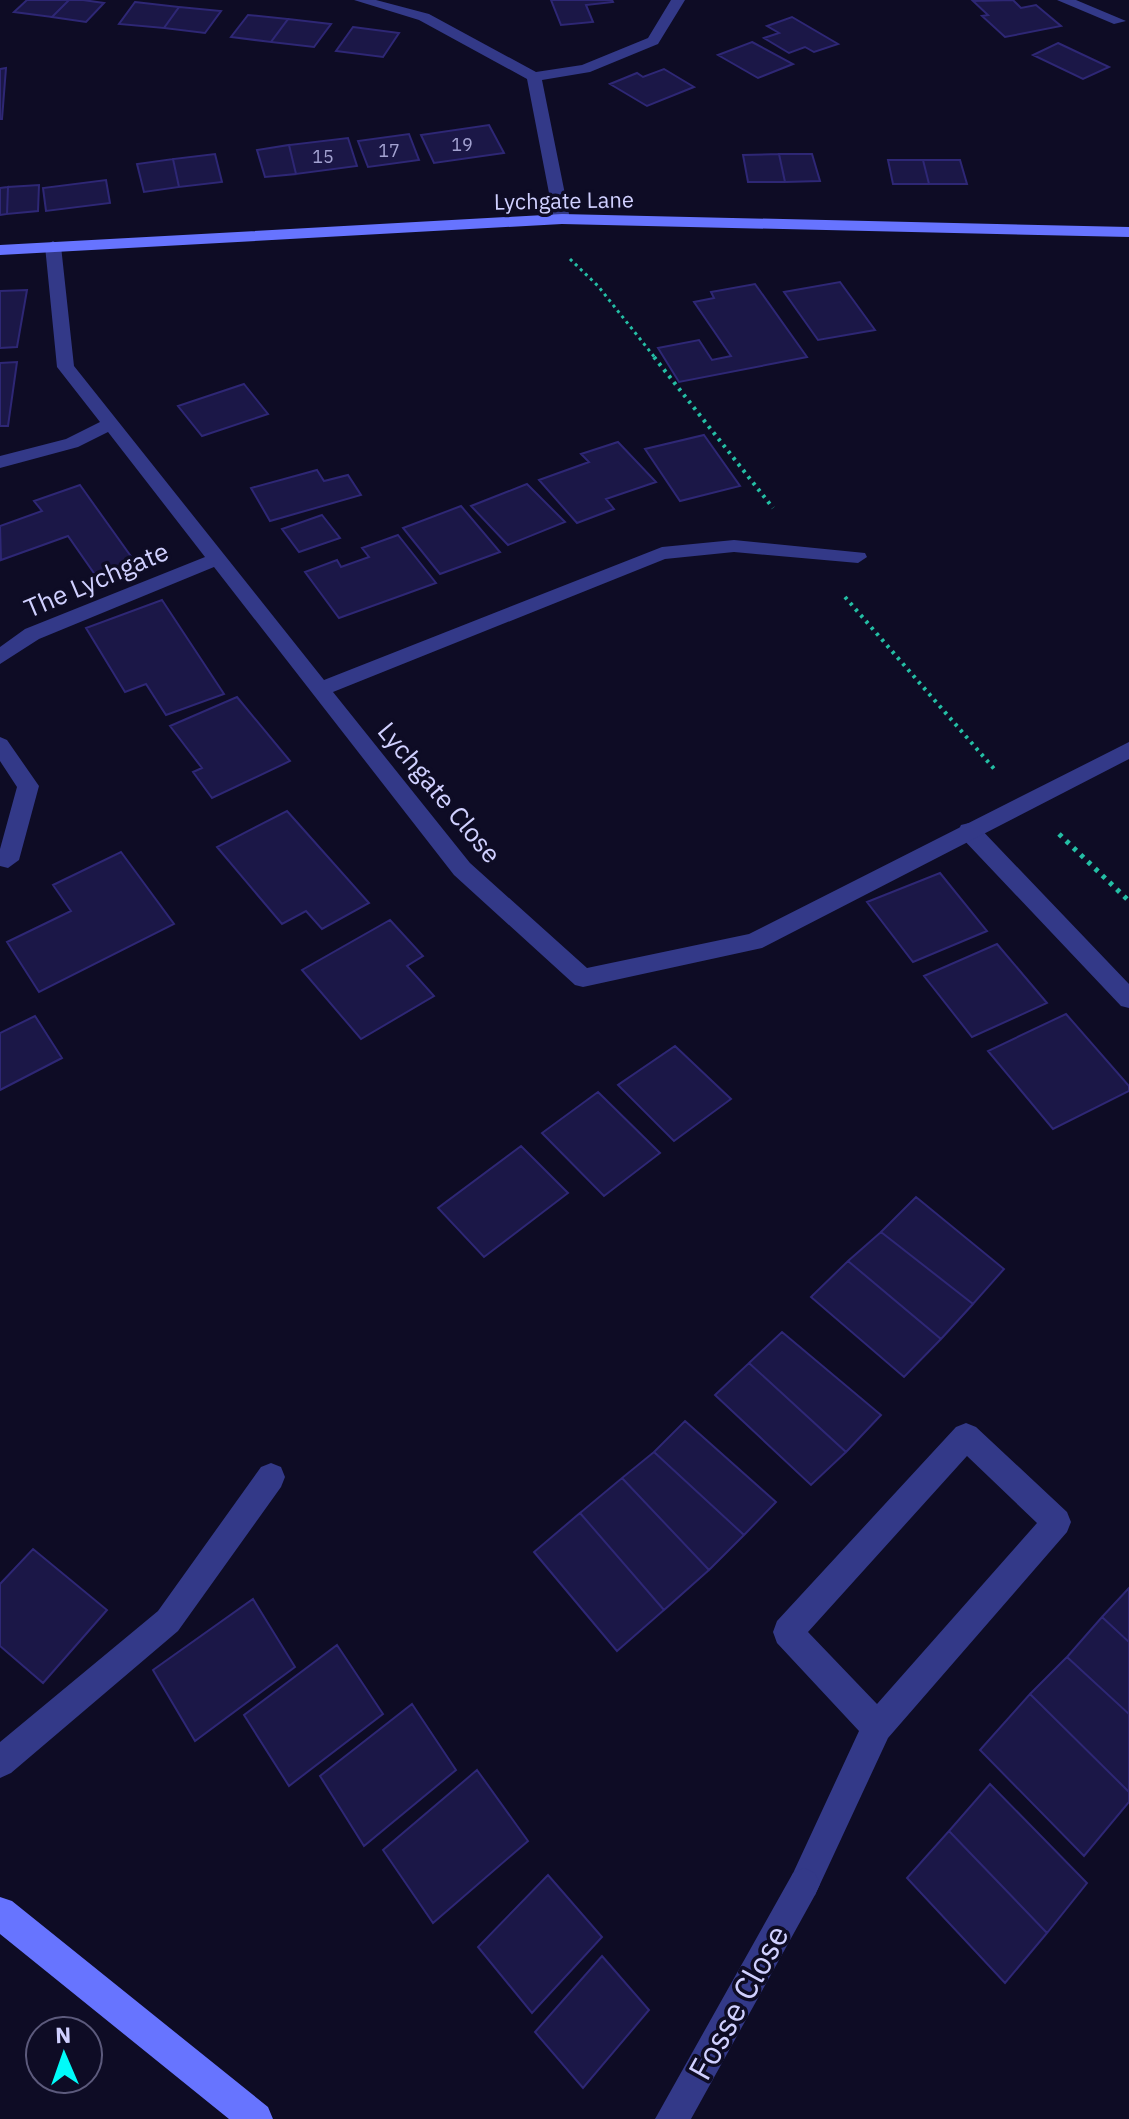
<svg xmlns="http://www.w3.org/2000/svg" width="1129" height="2119" font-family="'IBM Plex Sans',sans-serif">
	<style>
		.building { fill: #1b1747; stroke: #2e2775; stroke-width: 2 }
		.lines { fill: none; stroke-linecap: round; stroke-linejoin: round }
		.path-far2 { stroke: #24bfa5; stroke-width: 3; stroke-dasharray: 3 4; stroke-linecap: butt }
		.path-far1 { stroke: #24bfa5; stroke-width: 4; stroke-dasharray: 3 5; stroke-linecap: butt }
		.path { stroke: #24bfa5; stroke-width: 5; stroke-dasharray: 4 6; stroke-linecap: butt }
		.lane { fill: #333988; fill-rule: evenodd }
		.street { fill: #333988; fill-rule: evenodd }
		.secondary { fill: #6774ff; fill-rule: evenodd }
		.labels { text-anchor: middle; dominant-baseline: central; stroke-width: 7; stroke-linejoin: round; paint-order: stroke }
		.far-number-label { font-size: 18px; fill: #a3a2d1 }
		.far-street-label { font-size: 22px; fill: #d0d0ff; stroke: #0e0c25 }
		.street-label { font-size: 26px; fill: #d0d0ff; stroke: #0e0c25 }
		.near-street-label { font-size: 32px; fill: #d0d0ff; stroke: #0e0c25 }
	</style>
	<rect width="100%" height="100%" fill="#0e0c25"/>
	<path class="building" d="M27,0H69L52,17L14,12Z
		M69,0H83L104,3L86,22L52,17Z
		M551,0H612L613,2L586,5L593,22L561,25Z
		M1013,0L1021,8L1036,5L1061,26L1005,37L982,16L988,15L973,1Z
		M135,2L179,7L164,28L119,24Z
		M179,7L221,11L205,33L164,28Z
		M248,15L288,19L271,42L231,37Z
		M792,17L838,44L814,52L805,47L789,53L764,38L779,33L767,26Z
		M288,19L331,24L314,47L271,42Z
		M353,27L399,33L383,57L336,51Z
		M752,42L793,64L758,78L718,55Z
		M1058,43L1109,67L1083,79L1033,55Z
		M6,68L2,119H0V69Z
		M664,69L694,87L647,106L610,84L637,73L643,77Z
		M489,125L504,153L434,163L421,135Z
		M409,134L419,160L368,167L358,141Z
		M348,138L357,166L296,174L289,145Z
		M289,145L296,174L265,177L257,150Z
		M215,154L222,182L179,187L173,159Z
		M779,154H812L820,181L785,182Z
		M779,154L785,182H748L743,155Z
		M173,159L179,187L144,192L137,164Z
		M888,160H923L929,184H893Z
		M923,160H960L967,184H929Z
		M106,180L110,203L46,211L43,188Z
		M39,185L38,211L7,214L8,187Z
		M8,187L7,214L0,215V188Z
		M840,282L875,330L818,340L784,292Z
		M755,284L807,357L679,382L658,348L699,340L712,360L731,356L694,302L714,298L711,292Z
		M27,290L17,347L0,348V291Z
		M17,362L8,426H0V363Z
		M244,384L268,414L202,436L178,406Z
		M704,435L740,486L680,501L645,449Z
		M618,442L656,482L606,499L614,509L577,523L539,480L589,462L581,454Z
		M317,470L324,481L348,475L361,495L270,521L251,488Z
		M527,484L565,522L508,545L471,506Z
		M80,485L135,562L96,576L68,536L1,560L0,526L42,511L34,501Z
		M461,506L500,552L440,574L403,528Z
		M322,515L340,538L299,552L282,529Z
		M398,535L436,583L339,618L305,572L337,560L341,567L369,557L362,548Z
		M162,600L224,694L166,715L146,684L125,692L86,628Z
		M237,697L290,761L212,798L193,772L202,768L170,726Z
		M287,811L369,903L322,929L306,911L282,924L217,847Z
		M121,852L174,924L39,992L7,942L71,911L53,885Z
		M940,873L987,931L913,962L867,902Z
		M390,920L423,956L407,966L434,996L361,1039L302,970Z
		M997,944L1047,1003L972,1037L924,976Z
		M1066,1014L1129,1086V1091L1053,1129L988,1051Z
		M35,1016L62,1058L0,1090V1033Z
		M675,1046L731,1099L674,1141L618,1085Z
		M598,1092L660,1153L604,1196L542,1133Z
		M521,1146L568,1193L484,1257L438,1208Z
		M916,1197L1004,1269L973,1304L881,1232Z
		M881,1232L973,1304L941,1339L848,1261Z
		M848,1261L941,1339L904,1377L811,1297Z
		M782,1332L881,1415L846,1452L749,1363Z
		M749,1363L846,1452L811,1485L715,1395Z
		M685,1421L776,1502L744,1535L654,1452Z
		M654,1452L744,1535L709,1570L622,1478Z
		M622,1478L709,1570L664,1610L580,1513Z
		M580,1513L664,1610L617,1651L534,1552Z
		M33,1549L107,1610L43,1683L0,1646V1584Z
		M1129,1588V1642L1102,1617Z
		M253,1599L295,1667L195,1741L153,1670Z
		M1102,1617L1129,1642V1714L1067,1657Z
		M337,1645L383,1714L289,1786L244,1715Z
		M1067,1657L1129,1714V1792L1030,1694Z
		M1030,1694L1129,1792V1802L1084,1856L980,1750Z
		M412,1704L456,1770L364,1846L320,1776Z
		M477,1770L528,1841L433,1923L383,1850Z
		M990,1784L1087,1883L1047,1933L949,1831Z
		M949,1831L1047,1933L1005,1983L907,1878Z
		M548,1875L602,1937L532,2013L478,1947Z
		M602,1956L649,2010L583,2088L535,2032Z"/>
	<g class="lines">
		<path class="path-far2" d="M570,259L598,286L656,359"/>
		<path class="path-far1" d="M654,357L773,508
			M845,597L996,771"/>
		<path class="path" d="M1059,834L1129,901"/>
		<path class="lane" d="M969,823L977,825L1129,984V1008L1121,1006L961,837L958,831L961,825Z
			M966,1423L976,1427L1067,1512L1071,1522L1067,1532L888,1738L815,1895L804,1900L793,1895L788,1884L859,1731L777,1643L773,1632L777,1621L956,1427ZM967,1456L1037,1523L877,1704L808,1632Z
			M271,1463L281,1467L285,1477L281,1487L178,1631L11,1773L0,1778V1742L158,1611L261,1467Z"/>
		<path class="street" d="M354,0H376L429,14L536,72L582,65L648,38L671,0H685L658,44L590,72L542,80L570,219L562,224L554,219L527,79L419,20Z
			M1057,0H1076L1126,21L1114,24Z
			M53,241L61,246L74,366L324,680L662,547L734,540L865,553L867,557L858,563L734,552L665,559L333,692L470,863L587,968L749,934L1129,742V759L762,948L583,987L575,985L454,875L214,567L39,639L0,664V647L25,629L205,557L108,432L78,447L0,468V456L66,439L100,422L57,367L45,246Z
			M0,737L7,740L39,786L19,860L8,868L0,866V849L17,787L0,761Z
			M804,1868L815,1873L820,1884L815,1895L691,2119H655L793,1873Z"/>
		<path class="secondary" d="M562,214L1129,227V237L562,224L0,255V245Z
			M0,1897L12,1901L268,2107L273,2119H229L0,1934Z"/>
	</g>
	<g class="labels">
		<g class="far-number-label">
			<text x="462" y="144">19</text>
			<text x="389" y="150">17</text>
			<text x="323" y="156">15</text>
		</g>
		<g class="far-street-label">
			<text transform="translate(564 200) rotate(-1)">Lychgate Lane</text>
		</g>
		<g class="street-label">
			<text transform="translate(96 579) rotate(-23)">The Lychgate</text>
			<text transform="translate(440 792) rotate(50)">Lychgate Close</text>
		</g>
		<g class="near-street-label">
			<text transform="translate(738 2002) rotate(-61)">Fosse Close</text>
		</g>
	</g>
	<g transform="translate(64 2055) rotate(358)"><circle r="38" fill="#0e0c25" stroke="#5c5a7c" stroke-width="2"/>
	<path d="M0-6L14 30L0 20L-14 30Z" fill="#00fbf9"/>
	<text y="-12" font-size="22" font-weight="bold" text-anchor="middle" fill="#d0d0ff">N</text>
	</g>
</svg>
